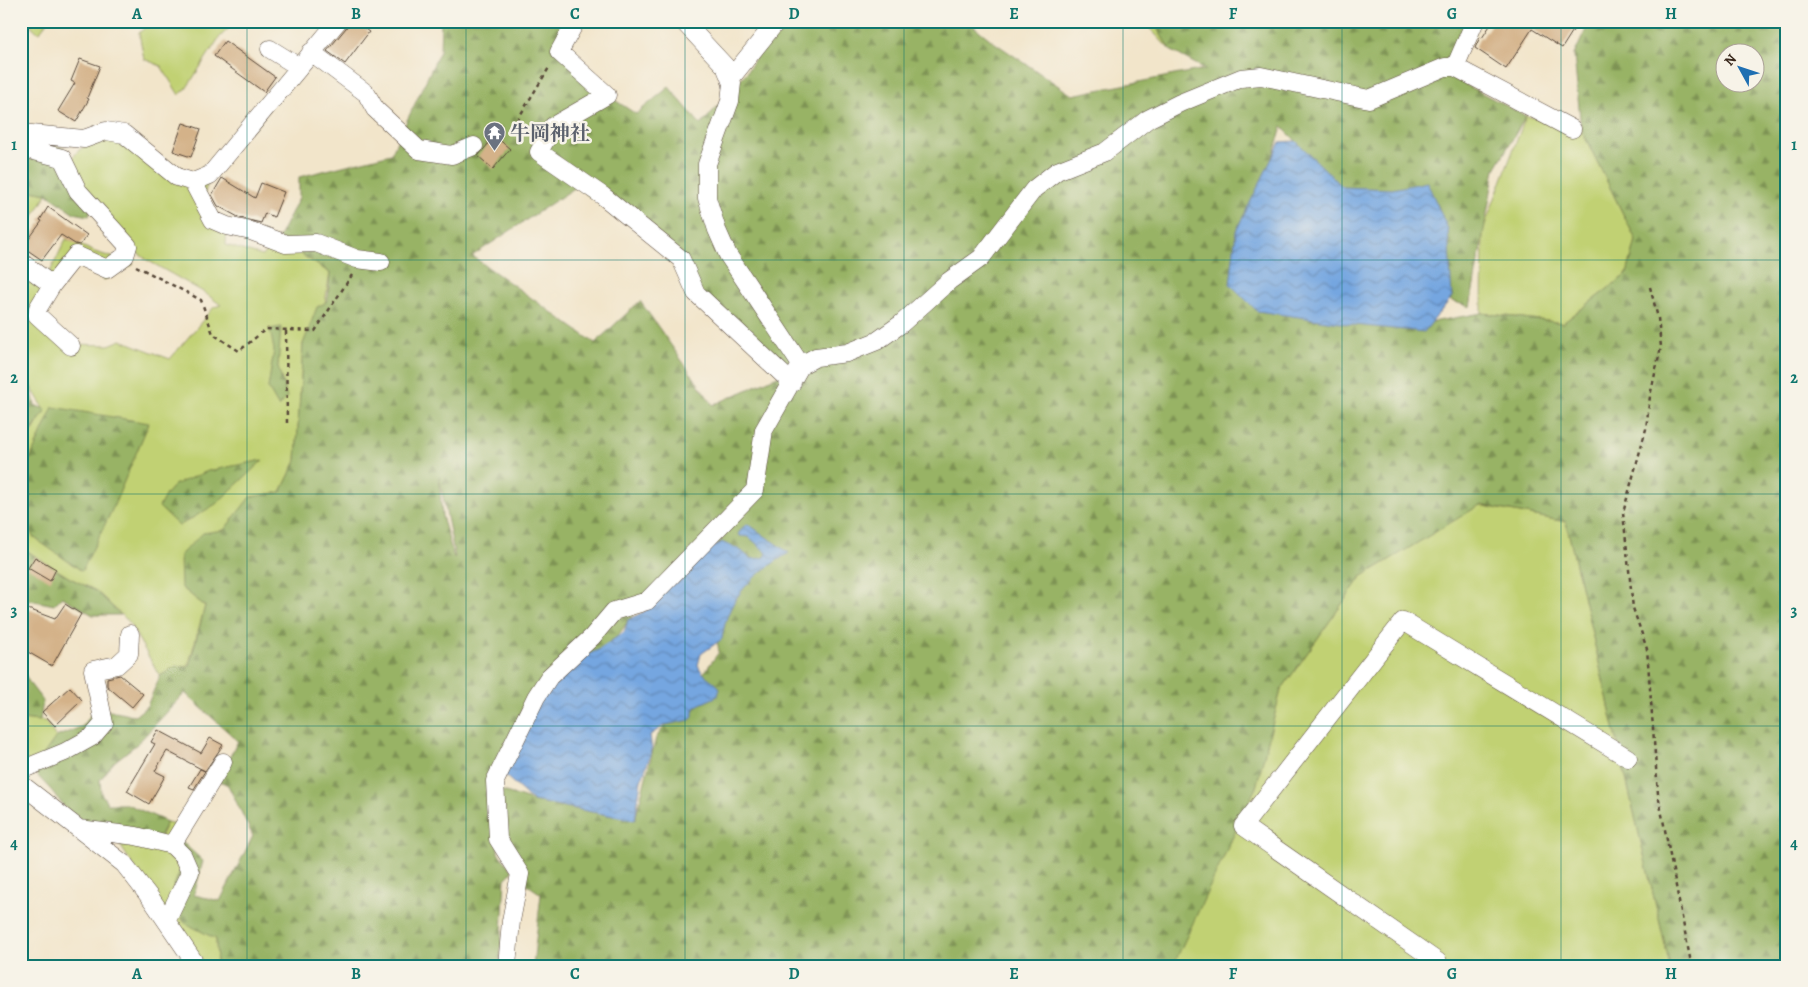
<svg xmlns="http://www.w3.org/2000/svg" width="1808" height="987" font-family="Alegreya,'Noto Serif JP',serif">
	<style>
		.grass { fill: #c1d173; stroke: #7e7e48 }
		.forest { fill: url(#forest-firs); stroke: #6a6e42; fill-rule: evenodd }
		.water { fill: url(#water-waves); stroke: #58687f }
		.building { fill: #d4b289 }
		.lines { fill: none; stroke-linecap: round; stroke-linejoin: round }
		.minor-casing { stroke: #564638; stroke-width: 19 }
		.path { stroke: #564638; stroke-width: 2.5; stroke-dasharray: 4 4; stroke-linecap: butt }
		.minor { stroke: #fff; stroke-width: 18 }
		.grid { fill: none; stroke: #0f766e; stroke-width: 1; stroke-opacity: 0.55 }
		.labels { text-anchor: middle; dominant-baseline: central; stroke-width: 5; stroke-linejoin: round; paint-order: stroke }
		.worship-label { font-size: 20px; font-weight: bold; fill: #5b616d; stroke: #f7f3e8; text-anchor: start }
		.neatline { fill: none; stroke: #0f766e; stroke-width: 2 }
		.grid-label { font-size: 16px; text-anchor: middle; font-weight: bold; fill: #0f766e }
	</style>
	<defs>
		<pattern id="forest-firs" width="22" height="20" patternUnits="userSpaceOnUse" patternTransform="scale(1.25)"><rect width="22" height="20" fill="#98b365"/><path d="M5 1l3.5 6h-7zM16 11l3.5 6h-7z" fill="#7d9253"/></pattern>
		<pattern id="water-waves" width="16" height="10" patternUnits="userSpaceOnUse" patternTransform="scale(1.25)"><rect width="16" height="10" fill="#75a6e0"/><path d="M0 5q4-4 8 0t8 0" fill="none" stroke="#6187b5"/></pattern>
	</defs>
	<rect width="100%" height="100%" fill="#f7f3e8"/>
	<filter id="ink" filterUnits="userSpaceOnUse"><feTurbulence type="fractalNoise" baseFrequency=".02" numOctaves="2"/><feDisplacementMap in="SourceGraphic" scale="10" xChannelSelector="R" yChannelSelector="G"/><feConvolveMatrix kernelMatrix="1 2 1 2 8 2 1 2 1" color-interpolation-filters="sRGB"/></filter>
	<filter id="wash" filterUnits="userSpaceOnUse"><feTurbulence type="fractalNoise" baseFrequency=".0096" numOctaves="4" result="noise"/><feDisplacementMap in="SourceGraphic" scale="20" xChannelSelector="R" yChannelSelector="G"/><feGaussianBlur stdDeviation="1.12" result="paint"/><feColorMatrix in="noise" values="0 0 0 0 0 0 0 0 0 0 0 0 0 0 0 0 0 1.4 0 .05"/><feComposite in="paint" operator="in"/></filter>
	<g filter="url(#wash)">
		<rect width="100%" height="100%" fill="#f2e5ca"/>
		<path class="grass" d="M25,21H48L39,33Z
			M152,21H236L219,38L186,89L179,95L161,66L144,59L139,33Z
			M1143,21H1153L1170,50Z
			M1526,116L1581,129L1636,240L1627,274L1563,323L1482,313L1483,230Z
			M108,132L179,184L209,180L202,201L227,226L226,245L262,256L281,241L330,273L325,303L303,344L296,461L281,492L260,496L181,587L205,606L188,667H176L160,676L128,621L96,591L70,578L21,547V452L45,410L31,387L21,366V256L49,274L66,239L95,252L134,264L104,280L76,255L36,324L69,344L109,345L121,340L170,359L214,307L221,305L205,293L147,260L125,243L87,201L69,162L79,150Z
			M21,189L47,194L21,237Z
			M1479,505L1566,522L1670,966H1156L1256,787L1281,690L1361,577Z
			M21,719L45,721L56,737L40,762L21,769Z
			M167,822L175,824L184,861L174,886L216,939L217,966H198L120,845L160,837Z"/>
		<path class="forest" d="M441,21H576L559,52L607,95L636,114L669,87L701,125L747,72L769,35L779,21H967L995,43L1072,95L1205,69L1170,50L1153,21H1473L1451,77L1526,116L1495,169L1470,307L1443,298L1450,268L1438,232L1407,200L1342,187L1282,127L1264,185L1236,231L1260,293L1257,311L1432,322L1482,313L1563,323L1627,274L1636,240L1581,129L1574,55L1590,21H1787V966H1670L1566,522L1480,505L1361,577L1281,690L1256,787L1173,966H533L541,894L519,879L499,820L500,790L533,801L635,820L656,738L719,652L715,627L727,606L723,599L722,593L638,607L610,647L526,701L491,784L498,834V853L513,871L505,879L500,966H217L216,939L185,923L171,904L174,886L184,861L180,840L203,861L194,895L220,901L253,836L228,785L218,780L238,741L185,693L137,744L114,762L100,780L101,793L108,804H127L167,822L158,838L143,845L124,846L91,827L65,808L52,791L36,774L35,766L56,737L83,726L95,708L135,716L147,706L160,676L176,666L189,667L205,606L181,587L180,555L203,533L224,530L250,497L281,492L296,461L303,344L317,307L325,303L328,298L330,273L278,239L299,198V177L391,154L440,51ZM1726,52H1756V82H1726ZM576,187L675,254L696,293L782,374L713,405L640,301L595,343L472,256ZM439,477L455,557L454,558L442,516Z
			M21,143L51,144L64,148L62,158L91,207L89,216L74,213L47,194L21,189Z
			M281,327L278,367L287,397L279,407L268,388L274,350L270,329Z
			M21,368L29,378L35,405L46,410L21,447Z
			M53,407L149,423L112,510L82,571L33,537L24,518L30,496L25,470Z
			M263,460L216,504L179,526L159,507L166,494L174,485L208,471Z
			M21,545L36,558L70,578L96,591L121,615H93L62,597L54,605L30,600L21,608Z
			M21,667L30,684L43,701L40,721L21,719Z"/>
		<path class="water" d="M1296,141L1343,187L1392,189L1427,182L1448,229L1452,297L1424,332L1354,325L1257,311L1230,284L1236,231L1280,142Z
			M748,524L789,553C753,575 728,595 722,639L701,654L698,665C704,678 711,677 720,688L718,696L698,705L693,711V717L690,720L665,725L650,735L652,751L641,781L635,820L533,801L500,771L541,690L575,660L598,650L624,632L628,620L645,611L661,593L712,546L722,542C727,545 733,546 738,549C751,555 744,562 765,557L767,553L749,537L740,536L738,534L743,527Z"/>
		<g id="blocks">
			<path class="building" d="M349,21H354L369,32L345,64L327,51L346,28Z
				M1493,21H1579L1562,48L1532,29L1506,69L1475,48L1480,37L1482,38Z
				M225,41L275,77L264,92L214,56Z
				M80,59L100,66L87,98L89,99L76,122L58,111L75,83L71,81Z
				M183,123L201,129L191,157L173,151Z
				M495,136L510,149L493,169L478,156Z
				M222,178L255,198L261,183L284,192L274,217L265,213L261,223L240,218L218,206L212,195Z
				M48,207L87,235L80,245L75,244L61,235L42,260L23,247L42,221L40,220Z
				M35,557L56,569L50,581L28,568Z
				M65,604L81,614L52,666L21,648V635L26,625L21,621V615L28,609L55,619Z
				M120,675L143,694L132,707L107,686V678Z
				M70,687L82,700L55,726L42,712Z
				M158,730L201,753L210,738L223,745L205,771L167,751L155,771L165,776L149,804L127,791L155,744L151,742Z
				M200,769L205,771L194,789L189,787Z"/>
		</g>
	</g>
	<g filter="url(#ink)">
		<use href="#blocks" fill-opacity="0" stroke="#564638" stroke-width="1"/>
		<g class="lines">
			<defs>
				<path id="minor" d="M576,21L559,52L607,95L553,126L539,152L603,196L681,259L696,293L792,383
					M683,21L725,66L732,83L730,101L707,164V198L717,230L728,255L801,365
					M270,49L299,67
					M311,52L366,93L375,109L419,150L452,155L474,146
					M1455,67L1572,129
					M730,79L777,21
					M21,133L84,139L106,131L124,134L177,177L193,182L210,175L338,21
					M21,141L30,150L62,158L78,191L128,246L125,256L107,269L76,255L52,285L21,262
					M193,182L213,220L227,226L251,231L286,244L316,243L357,259L381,262
					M52,285L38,308L37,315L71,346
					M21,770L65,752L92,737L104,723L93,670L117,665L129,654L130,634
					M21,784L124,864L152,900L197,966
					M79,829L136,836L172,845L183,856L190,872L167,920
					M172,845L223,762
					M507,966L511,921L520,874L498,839L495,781L536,697L549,677L592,637L614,611L647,601L755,490L764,430L801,365L816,357L847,353L877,341L901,324L949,281L981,258L1034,189L1057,171L1105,152L1148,119L1180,103L1241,78L1261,76L1369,99L1445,67H1455L1475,21
					M1436,966L1438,962L1243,826L1403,621L1628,758"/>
			</defs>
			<use href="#minor" class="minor-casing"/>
			<path class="path" d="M513,127L550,66
				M136,266L201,300L213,334L239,351L266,329L315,331L352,275
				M1650,287L1658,318L1661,347L1650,396L1646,429L1623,513L1633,608L1647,649L1658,794L1690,958L1693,966
				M286,331L287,424"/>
			<use href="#minor" class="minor"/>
		</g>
	</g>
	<path class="grid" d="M247,21V966M466,21V966M685,21V966M904,21V966M1123,21V966M1342,21V966M1561,21V966M21,260H1787M21,494H1787M21,726H1787"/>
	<defs>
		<symbol id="temple-pin" viewBox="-11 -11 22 30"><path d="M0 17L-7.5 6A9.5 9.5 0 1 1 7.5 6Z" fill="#6b7280" stroke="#f7f3e8"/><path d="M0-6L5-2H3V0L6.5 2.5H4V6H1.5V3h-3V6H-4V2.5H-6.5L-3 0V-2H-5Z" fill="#fff"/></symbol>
	</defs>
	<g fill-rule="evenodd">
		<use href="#temple-pin" x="482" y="120" width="25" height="34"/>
	</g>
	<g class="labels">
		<g class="worship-label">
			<text x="510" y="133">牛岡神社</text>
		</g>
	</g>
	<rect width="1808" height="987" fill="none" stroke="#f7f3e8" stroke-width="55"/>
	<g transform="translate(1740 68) rotate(310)"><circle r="24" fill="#f7f3e8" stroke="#aca397"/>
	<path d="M0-4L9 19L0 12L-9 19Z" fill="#1f6fb2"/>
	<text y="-8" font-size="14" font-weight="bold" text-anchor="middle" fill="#3b2a1e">N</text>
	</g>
	<rect x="28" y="28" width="1752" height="932" class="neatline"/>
	<g class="grid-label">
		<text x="137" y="19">A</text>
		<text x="356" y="19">B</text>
		<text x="575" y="19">C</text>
		<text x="794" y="19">D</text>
		<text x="1014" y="19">E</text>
		<text x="1233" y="19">F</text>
		<text x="1452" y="19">G</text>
		<text x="1671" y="19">H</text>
		<text x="14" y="150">1</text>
		<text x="1794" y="150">1</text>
		<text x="14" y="383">2</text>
		<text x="1794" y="383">2</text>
		<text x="14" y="616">3</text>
		<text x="1794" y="616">3</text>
		<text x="14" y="849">4</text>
		<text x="1794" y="849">4</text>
		<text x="137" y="979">A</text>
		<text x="356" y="979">B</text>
		<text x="575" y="979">C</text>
		<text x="794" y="979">D</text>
		<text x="1014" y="979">E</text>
		<text x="1233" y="979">F</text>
		<text x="1452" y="979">G</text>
		<text x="1671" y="979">H</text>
	</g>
</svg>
